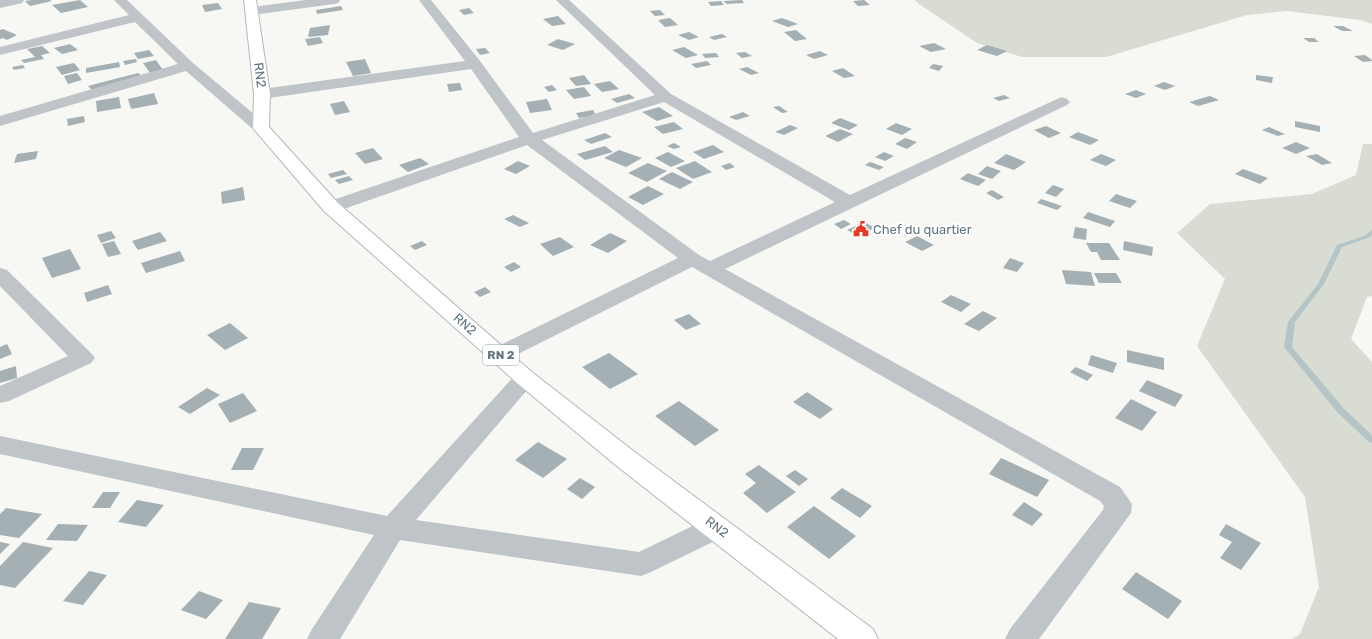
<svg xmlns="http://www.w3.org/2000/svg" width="1372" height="639" font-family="Rubik,sans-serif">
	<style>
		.green { fill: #d8dcd3 }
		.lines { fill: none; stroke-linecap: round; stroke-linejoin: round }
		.stream { fill: #b5c5c7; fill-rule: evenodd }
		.building { fill: #a4b0b4 }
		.major-casing { stroke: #b1b8bb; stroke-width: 2 }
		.minor { fill: #bec4c7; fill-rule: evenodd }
		.major { fill: #fff; fill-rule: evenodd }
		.labels { text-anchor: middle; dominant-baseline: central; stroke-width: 4; stroke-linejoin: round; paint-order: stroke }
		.shield { fill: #fff; stroke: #90a0a6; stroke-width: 1 }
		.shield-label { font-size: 12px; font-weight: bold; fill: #617780 }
		.street-label { font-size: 13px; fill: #617780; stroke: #fff }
		.poi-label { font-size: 13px; fill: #617780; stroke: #fff; text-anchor: start }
	</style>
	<rect width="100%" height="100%" fill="#f7f7f4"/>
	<path class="green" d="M915,0H1372V24L1360,20L1287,11L1247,15L1106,57H1022L977,43L919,4Z
		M1363,144H1372V296L1367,297L1351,339L1372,362V639H1292L1300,634L1319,587L1305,497L1197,346L1225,279L1177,233L1210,204L1312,194L1356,175Z"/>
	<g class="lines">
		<path class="stream" d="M1372,230V235L1368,238L1342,247L1324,284L1295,322L1292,347L1344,409L1372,435V443L1369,442L1338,413L1284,347L1288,322L1318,284L1337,245L1364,236Z"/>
	</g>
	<path class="building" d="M32,0H50L52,1L30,6L25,1Z
		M80,0L88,7L61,13L52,5Z
		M742,0L744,3L727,4L723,1Z
		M864,0L870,5L858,6L853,1Z
		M721,1L724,5L711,6L708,2Z
		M218,3L222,9L205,12L202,5Z
		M341,6L343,10L317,14L316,10Z
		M469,8L474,13L464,15L459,10Z
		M660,10L665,15L655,16L650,11Z
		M558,16L566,24L552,26L543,19Z
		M670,18L678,25L665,27L658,20Z
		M782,18L798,24L788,27L772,21Z
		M330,25L328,35L308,37L310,28Z
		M1333,26H1343L1353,31H1342Z
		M3,29L17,35L7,40L3,38L0,39V30Z
		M796,30L807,39L795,41L784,32Z
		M689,32L699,37L689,40L678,35Z
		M722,34L727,37L714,40L709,37Z
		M320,37L323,43L308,46L305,39Z
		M1303,38H1314L1319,42H1309Z
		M558,39L575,44L563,50L547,45Z
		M934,43L946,49L931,52L919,46Z
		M70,44L78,50L62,54L54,48Z
		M987,45L1007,51L997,56L977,50Z
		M42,46L50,53L41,55L44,59L24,63L21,60L35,57L27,49Z
		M684,47L698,55L686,58L672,50Z
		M485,48L490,53L480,55L476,49Z
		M149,50L154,56L138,59L134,53Z
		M820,51L828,55L814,59L806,55Z
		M745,52L752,56L742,58L736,53Z
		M716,53L719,57L705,58L702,54Z
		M1365,55L1372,60V61L1363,62L1354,56Z
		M136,59L137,62L125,65L123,61Z
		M365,59L371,73L353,76L346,62Z
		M156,60L163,70L150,73L143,63Z
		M707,61L711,65L696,68L691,64Z
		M119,62L120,67L86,73V68Z
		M74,63L80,70L62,75L56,67Z
		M933,64L943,66L939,71L929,68Z
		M23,65L25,68L14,70L12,67Z
		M747,67L759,73L751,75L739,69Z
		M843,68L855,76L844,78L832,71Z
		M77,73L82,80L68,84L64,76Z
		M138,73L142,76L92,90L88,86Z
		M584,75L591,84L576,86L569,78Z
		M1256,75L1273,77L1272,83L1256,80Z
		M610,81L619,89L602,92L594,84Z
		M1164,82L1175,86L1165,90L1154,86Z
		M460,83L462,90L449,92L447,84Z
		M552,85L557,90L549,92L544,87Z
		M584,87L591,96L574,99L566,90Z
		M1136,90L1146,94L1136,98L1125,94Z
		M154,93L158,104L131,109L128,99Z
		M629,94L635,98L617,103L611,99Z
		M1004,95L1010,98L999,101L993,98Z
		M1210,96L1219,100L1198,106L1189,102Z
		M119,97L121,108L97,112L96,101Z
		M547,99L552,110L530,113L526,102Z
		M344,101L350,112L335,115L330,104Z
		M779,106L788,112L782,113L773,107Z
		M659,107L673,116L657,121L642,112Z
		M593,110L596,116L579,118L576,113Z
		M743,112L750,116L736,120L729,117Z
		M84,116L85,122L68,126L67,119Z
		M840,118L858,125L849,130L831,123Z
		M1295,121L1320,126V132L1295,127Z
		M674,122L683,129L663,134L654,127Z
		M896,123L912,129L902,135L886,129Z
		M790,125L798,128L784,135L775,132Z
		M1046,126L1061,133L1049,138L1034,130Z
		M1269,127L1285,134L1278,136L1262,130Z
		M840,129L853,134L838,142L825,136Z
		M1078,132L1099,140L1090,145L1069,137Z
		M605,133L612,137L591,144L584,140Z
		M905,138L917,142L907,149L895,144Z
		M1296,142L1310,148L1296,154L1282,148Z
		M674,143L681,147L674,149L667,146Z
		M713,145L724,152L704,159L693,152Z
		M605,146L613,152L585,160L577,154Z
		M373,148L383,159L365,164L355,153Z
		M619,150L642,158L626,167L604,158Z
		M38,151L36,159L14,163L17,154Z
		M668,152L685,161L671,167L655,158Z
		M884,152L894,156L885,161L875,157Z
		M1006,154L1026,162L1014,170L994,163Z
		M1101,154L1116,160L1106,166L1090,160Z
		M1317,154L1332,163L1322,165L1306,156Z
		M420,158L429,164L408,172L399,165Z
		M518,161L530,166L516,174L504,169Z
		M695,161L712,172L693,179L676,168Z
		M870,162L884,167L879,170L865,165Z
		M648,163L667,171L647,182L628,173Z
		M730,163L735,167L726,170L721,166Z
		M987,166L1001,171L992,179L978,174Z
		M1243,169L1268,178L1260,184L1235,174Z
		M343,170L347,174L331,178L328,174Z
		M672,172L693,182L680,189L659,179Z
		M968,173L986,180L978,186L960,179Z
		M349,176L353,180L339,184L335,180Z
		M1053,185L1064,189L1056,197L1045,193Z
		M648,186L664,194L643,205L628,197Z
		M243,187L245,200L222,204L221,192Z
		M992,190L1004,197L998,200L986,193Z
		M1116,194L1137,201L1130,208L1109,201Z
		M1041,199L1062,206L1057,210L1037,203Z
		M1088,212L1115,221L1110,227L1083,218Z
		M513,215L529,223L520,227L504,219Z
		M844,220L851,224L841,229L834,224Z
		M864,222L875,228L859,236L847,230Z
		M1075,227L1087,229L1086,240L1073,238Z
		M111,231L116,238L101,243L97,235Z
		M160,232L167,241L138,250L132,241Z
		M610,233L627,241L608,253L590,245Z
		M917,236L934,245L922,251L905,242Z
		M560,237L574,247L553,256L540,244Z
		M114,241L121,254L108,257L102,244Z
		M422,241L427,245L415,250L410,246Z
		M1124,241L1153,247L1152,256L1123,250Z
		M1086,243H1109L1120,260H1101L1097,252H1091Z
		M70,249L81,269L52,278L42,258Z
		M180,251L185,261L146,273L141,263Z
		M1010,258L1024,263L1017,272L1003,268Z
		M514,262L521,267L511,272L504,267Z
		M1062,270L1091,272L1095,286L1066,284Z
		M1094,273H1116L1122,283H1099Z
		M108,285L112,294L87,302L84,293Z
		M485,287L491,292L480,297L474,292Z
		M951,295L971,304L961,312L941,302Z
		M983,311L997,318L979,331L964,324Z
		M689,314L701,324L686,330L674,320Z
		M230,323L248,338L225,350L207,335Z
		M7,344L12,354L0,359V347Z
		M1127,350L1164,358V370L1127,362Z
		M609,353L638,374L610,389L582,367Z
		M1091,355L1117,363L1113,373L1088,365Z
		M16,366L17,378L0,383V371Z
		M1076,367L1093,375L1087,381L1070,372Z
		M1147,380L1183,395L1175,407L1139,391Z
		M207,388L220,395L190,414L178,407Z
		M807,392L833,409L820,419L793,402Z
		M243,393L257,411L230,423L218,404Z
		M1131,399L1157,412L1142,431L1115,418Z
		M679,401L719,430L695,446L655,416Z
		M538,442L567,459L543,478L515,460Z
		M242,448H264L253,470H231Z
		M1001,458L1049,480L1037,497L989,474Z
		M759,465L796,492L767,513L743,493L756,483L745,474Z
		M795,470L808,479L799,486L786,476Z
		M580,478L595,487L582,499L567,489Z
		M842,488L872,506L860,518L830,498Z
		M103,492H120L110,508H92Z
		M137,500L164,505L146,527L118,522Z
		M1024,502L1043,514L1032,526L1012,515Z
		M814,506L856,536L829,559L787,527Z
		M6,508L42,514L19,538L0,535V514Z
		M58,524L88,525L77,541L46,540Z
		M1226,524L1261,543L1241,570L1220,558L1232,542L1219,535Z
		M0,542L10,544L0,554Z
		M23,542L53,548L15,588L0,585V566Z
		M89,571L107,575L83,605L63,601Z
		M1136,572L1182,601L1168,619L1122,589Z
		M199,591L223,600L206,619L181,610Z
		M249,602L281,608L262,639H225Z"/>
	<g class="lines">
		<defs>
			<path id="major" d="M244,0H256L270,94L269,127L338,203L533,373L636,453L873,629L878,639H838L618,467L517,383L324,211L253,128L254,94Z"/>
		</defs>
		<use href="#major" class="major-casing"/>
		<path class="minor" d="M0,0H24L22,3L0,8Z
			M114,0H127L193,63L267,125L269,128L267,131L261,133L255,131L186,71L0,126V116L178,64L135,22L0,55V47L129,15Z
			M306,0H340L338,3L334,4L252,15L247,14L246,11L247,8L252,7Z
			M419,0H431L480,61L533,133L655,95L556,0H569L671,94L850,195L1057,99L1062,97L1067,99L1070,102L1067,105L725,269L1120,487L1132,504L1131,513L1039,639H1005L1010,629L1103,510L1104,506L1100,501L692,267L508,359L500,361L492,359L488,354L492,349L678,258L527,145L338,211L331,213L324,211L322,207L324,203L519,137L471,69L262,99L257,97L254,94L257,91L262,89L465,61ZM664,102L835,202L710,261L699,255L542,140Z
			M0,268L7,270L91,353L95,358L91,363L9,401L0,403V386L68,356L0,286Z
			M525,370L533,373L537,378L533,383L416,520L639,552L707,519L717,516L727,519L731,527L727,535L651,572L641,576L400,540L340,639H307L312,629L374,535L0,454V436L387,516L517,373Z"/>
		<use href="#major" class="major"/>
	</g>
	<defs>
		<symbol id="civic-bare" viewBox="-9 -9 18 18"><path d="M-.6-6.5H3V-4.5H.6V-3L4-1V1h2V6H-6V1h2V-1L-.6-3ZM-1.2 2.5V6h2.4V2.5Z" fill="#e83723" stroke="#fff" stroke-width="2.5" paint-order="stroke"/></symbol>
	</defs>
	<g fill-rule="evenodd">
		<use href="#civic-bare" x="850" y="218" width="22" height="22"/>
	</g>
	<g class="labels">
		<rect class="shield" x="483" y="345" width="36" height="20" rx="3"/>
		<g class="shield-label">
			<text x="501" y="355">RN 2</text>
		</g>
		<g class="street-label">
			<text transform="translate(260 75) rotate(83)">RN2</text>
			<text transform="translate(465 324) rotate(41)">RN2</text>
			<text transform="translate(717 527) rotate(37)">RN2</text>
		</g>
		<g class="poi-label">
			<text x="873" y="229">Chef du quartier</text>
		</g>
	</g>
</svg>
